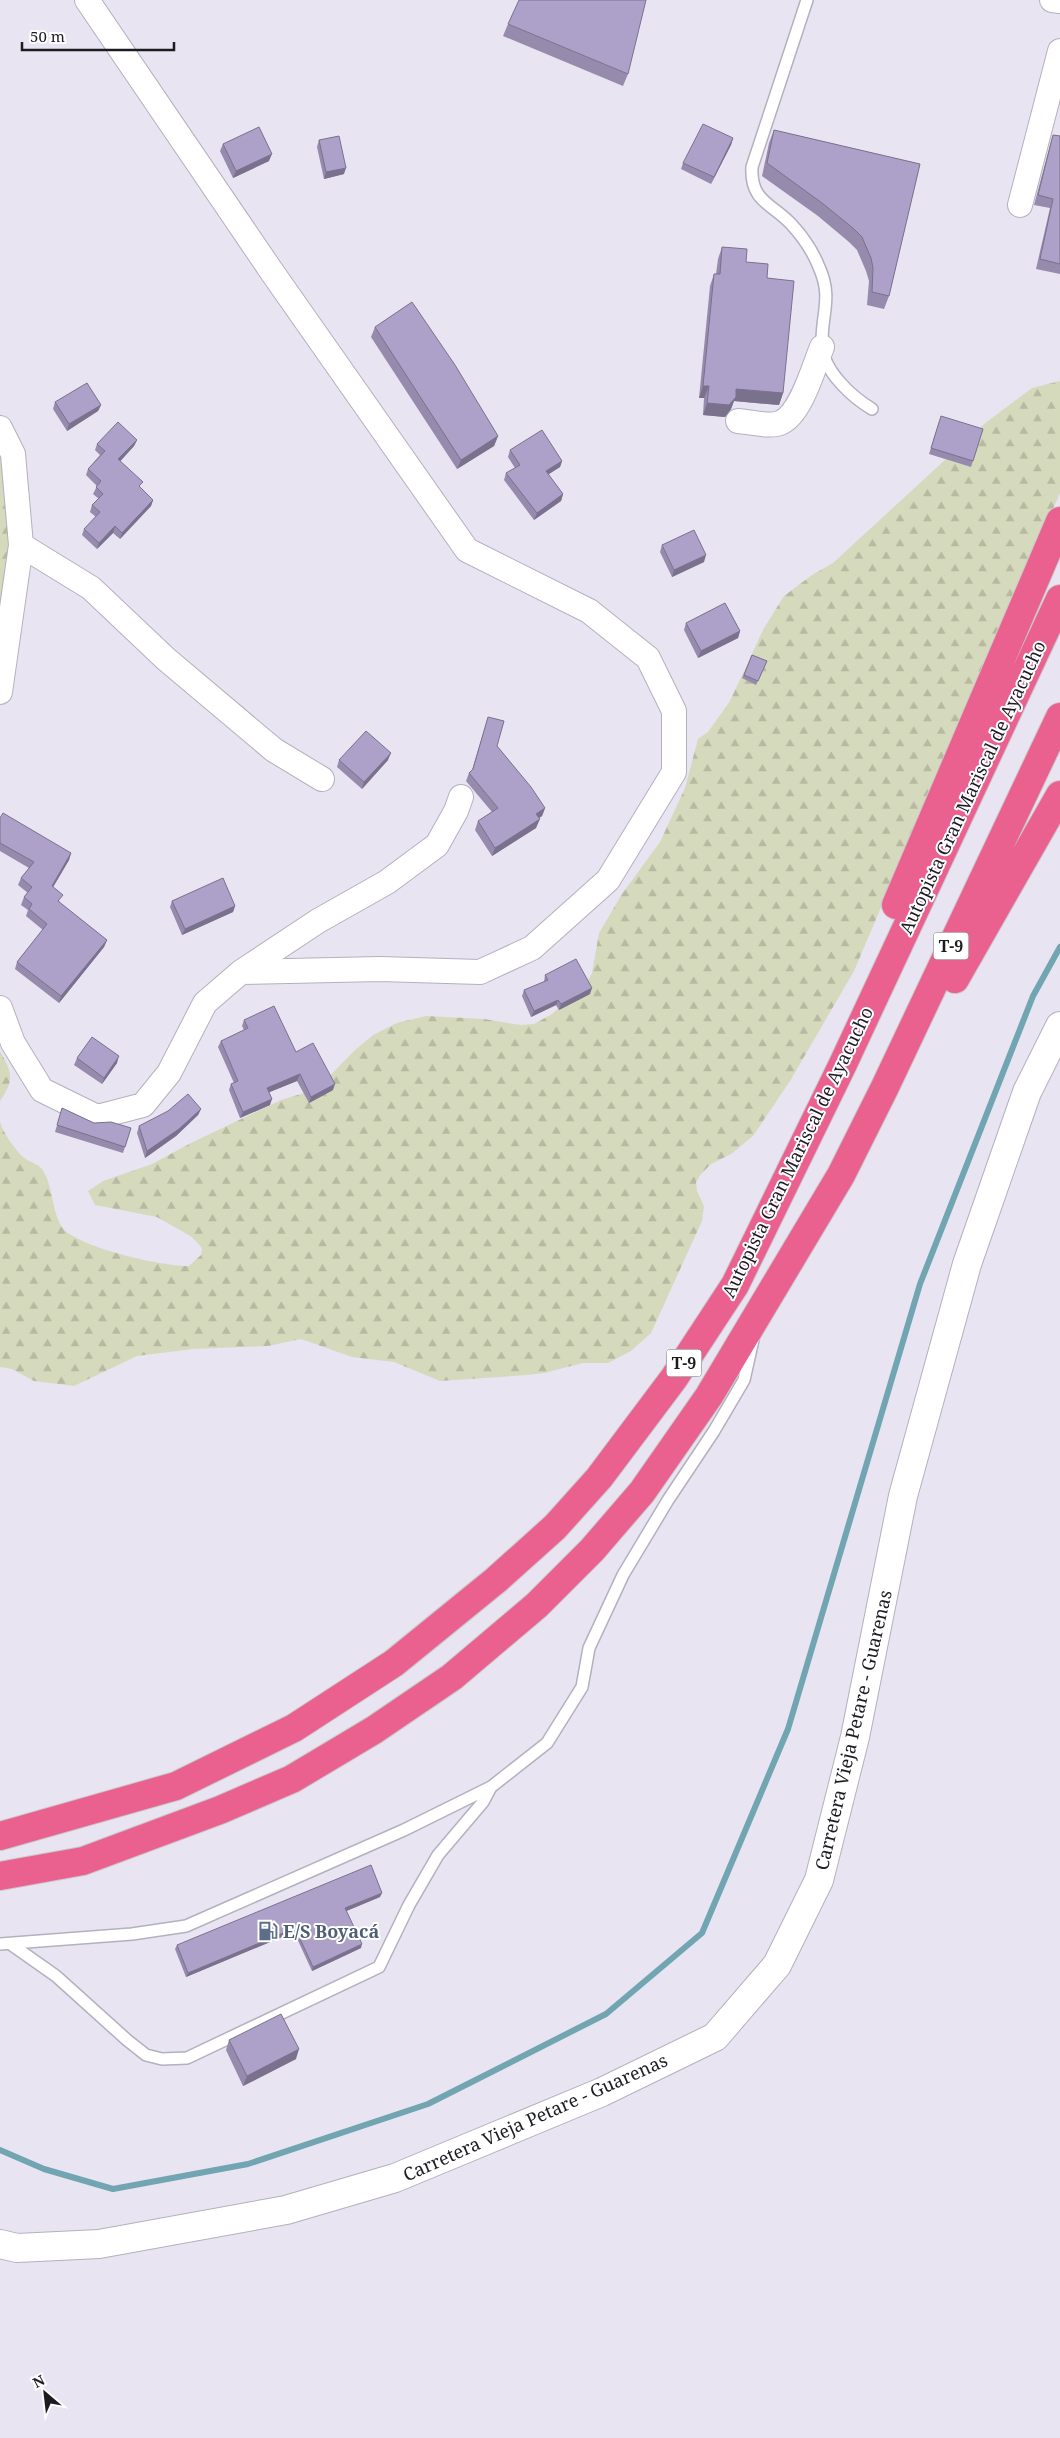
<svg xmlns="http://www.w3.org/2000/svg" width="1060" height="2438" font-family="'Noto Serif',serif">
	<style>
		.forest { fill: url(#forest-firs) }
		.lines { fill: none; stroke-linecap: round; stroke-linejoin: round }
		.stream { stroke: #71a5b2; stroke-width: 6 }
		.lane-casing { stroke: #b4b0be; stroke-width: 14 }
		.street-casing { stroke: #b4b0be; stroke-width: 26 }
		.secondary-casing { stroke: #b4b0be; stroke-width: 30 }
		.highway-casing { stroke: #c9c8c9; stroke-width: 30 }
		.lane { stroke: #fff; stroke-width: 11 }
		.street { stroke: #fff; stroke-width: 24 }
		.secondary { stroke: #fff; stroke-width: 28 }
		.highway { stroke: #ea618f; stroke-width: 28 }
		.wall { fill: #968aad }
		.shaded-wall { fill: #7a718d }
		.building { fill: #aea1c9; stroke: #7a718d }
		.labels { text-anchor: middle; dominant-baseline: central; stroke-width: 4; stroke-linejoin: round; paint-order: stroke }
		.shield { fill: #fff; stroke: #615f63; stroke-width: 1 }
		.shield-label { font-size: 16px; font-weight: bold; fill: #1d1b20 }
		.street-label { font-size: 18px; fill: #1d1b20; stroke: #fff }
		.service-label { font-size: 18px; font-weight: bold; fill: #4e5e75; stroke: #fff; text-anchor: start }
	</style>
	<defs>
		<pattern id="forest-firs" width="22" height="20" patternUnits="userSpaceOnUse" patternTransform="scale(1.25)"><rect width="22" height="20" fill="#d6dabc"/><path d="M5 1l3.5 6h-7zM16 11l3.5 6h-7z" fill="#b7baa1"/></pattern>
	</defs>
	<rect width="100%" height="100%" fill="#e8e4f2"/>
	<path class="forest" d="M1060,381V493L969,700L854,971L790,1081L753,1136L731,1154L711,1164L701,1174L696,1182L697,1191L704,1206L702,1221L651,1333L631,1351L608,1363H583L544,1373L528,1375L440,1381L394,1362L352,1357L301,1339L268,1346L193,1349L137,1356L74,1386L34,1381L12,1369L0,1367V1121C2,1132 15,1149 23,1157C29,1162 37,1163 42,1169C54,1187 51,1210 62,1227C75,1247 165,1267 189,1266L201,1255L202,1248L192,1237L157,1217L95,1205L88,1191L103,1181L152,1164L191,1143L281,1100L317,1089L354,1051L373,1035L397,1023L426,1016L484,1019L521,1025L534,1024L552,1014L586,984L592,973L599,933L622,894L660,842L685,788L698,739L708,732L730,701L764,628L784,596L812,575L833,563L984,424L1032,388Z
		M0,413L19,464L0,684Z
		M0,1051C12,1073 15,1079 0,1101Z"/>
	<g class="lines">
		<path class="stream" d="M0,2150L44,2169L113,2189L248,2164L428,2104L606,2014L702,1933L788,1729L920,1284L1033,996L1060,947"/>
		<defs>
			<path id="lane" d="M807,0L752,167C750,202 773,204 792,225C803,237 813,252 819,267C833,298 821,314 822,345C823,371 852,397 872,409
				M0,1944L132,1934L186,1926L404,1830L491,1787L547,1743L582,1687L589,1648L623,1575L668,1500L714,1431L744,1380L753,1340
				M12,1945L56,1976L127,2040L146,2055L162,2059L187,2058L379,1967L409,1905L438,1855L483,1802L491,1787"/>
			<path id="street" d="M1052,0L1060,1
				M1020,205L1060,51
				M738,421C750,422 770,427 780,423C801,415 814,366 822,347
				M0,428L13,454L21,545L0,692
				M21,545L91,588L166,659L274,750L322,779
				M241,972L318,921L387,882L437,845L456,811L461,797
				M0,1008L13,1043L42,1090L97,1117L143,1105L169,1073L205,1003L241,972L380,969L480,972L532,948L608,880L674,772V711L648,658L589,611L467,550L272,272L87,0"/>
			<path id="secondary" d="M0,2244L17,2248L99,2244L286,2210L395,2178L602,2092L715,2037L777,1965L819,1880L855,1737L903,1496L967,1264L1027,1092L1060,1026"/>
			<path id="highway" d="M896,905L1060,521
				M955,979L1060,795
				M0,1836L176,1786L294,1728L394,1663L496,1580L555,1527L599,1478L674,1378L735,1285L842,1066L1060,599
				M0,1876L83,1861L220,1810L292,1779L374,1730L452,1677L537,1605L592,1550L642,1492L709,1396L841,1175L885,1087L1060,717"/>
		</defs>
		<use href="#lane" class="lane-casing"/>
		<use href="#street" class="street-casing"/>
		<use href="#secondary" class="secondary-casing"/>
		<use href="#highway" class="highway-casing"/>
		<use href="#lane" class="lane"/>
		<use href="#street" class="street"/>
		<use href="#secondary" class="secondary"/>
		<use href="#highway" class="highway"/>
	</g>
	<path class="wall" d="M508,24L628,74L623,86L503,36Z
		M774,130L920,164L889,296L884,309L867,305L869,281L866,271L857,250L849,242L818,216L762,176L769,143Z
		M1053,135L1060,136V274L1036,269L1050,208L1034,205L1050,145Z
		M733,138L731,145L711,184L681,169L683,163Z
		M319,140L344,174L324,179L317,147Z
		M223,144L269,161L233,178L220,151Z
		M722,247L746,262L767,278L783,393L779,405L734,401L731,409L725,417L703,415L704,398H699L710,286L714,274H716L718,259Z
		M375,327L498,436L494,446L457,469L371,337Z
		M55,402L101,405L98,411L67,431L53,409Z
		M939,422L983,429L971,467L929,454Z
		M137,440L134,446L120,461L141,488L153,500L151,506L120,539L113,533L97,549L82,535L84,529L96,517L90,512L92,505L99,499L93,494L97,486L86,475L88,469L100,455L95,450L97,444Z
		M510,450L562,461L560,467L548,474L563,494L561,501L534,520L504,480L506,473L515,468L508,457Z
		M662,545L704,562L672,577L660,552Z
		M686,623L740,631L738,638L698,658L684,630Z
		M752,655L767,661L756,685L742,678Z
		M488,717L497,746L545,808L542,816L539,818L536,828L492,856L475,830L478,821L492,812L466,781L469,773L472,770Z
		M339,760H388L362,789L337,767Z
		M0,818L71,853L69,860L53,887L60,903L107,940L104,947L59,1003L15,969L17,962L43,930L26,916L28,910L21,905L24,897L28,893L18,885L21,878L29,868L0,851Z
		M172,901L235,906L233,912L182,935L170,907Z
		M545,975L590,994L559,1010L556,1005L531,1017L522,996L524,990L544,982Z
		M244,1020L296,1052L333,1090L309,1103L297,1081L269,1092L270,1105L240,1118L229,1090L231,1084L234,1083L218,1047L221,1041L244,1030L242,1026Z
		M77,1058L117,1063L102,1084L74,1065Z
		M62,1108L94,1123L131,1128L123,1153L55,1132Z
		M201,1109L198,1115L176,1136L145,1158L137,1133L139,1126Z
		M380,1897L346,1911L361,1948L312,1971L294,1932L186,1977L175,1949L177,1945Z
		M229,2040L296,2059L243,2086L226,2050Z"/>
	<path class="shaded-wall" d="M733,138L731,145L711,184L714,177Z
		M272,154L269,161L233,178L236,171Z
		M346,168L344,174L324,179L326,172Z
		M703,386H709L704,398H699Z
		M736,389L783,393L779,405L734,401L731,409L725,417L703,415L707,403Z
		M101,405L98,411L67,431L69,424Z
		M498,436L494,446L457,469L461,460Z
		M137,440L134,446L116,466L118,459Z
		M562,461L560,467L543,478L546,471Z
		M563,494L561,501L534,520L537,513Z
		M153,500L151,506L120,539L122,533Z
		M115,526L113,533L97,549L99,543Z
		M706,555L704,562L672,577L674,570Z
		M740,631L738,638L698,658L701,651Z
		M391,753L388,760L362,789L364,782Z
		M545,808L542,816L533,822L536,814Z
		M540,819L536,828L492,856L495,848Z
		M71,853L69,860L49,894L52,886Z
		M235,906L233,912L182,935L185,929Z
		M107,940L104,947L59,1003L61,996Z
		M592,988L590,994L559,1010L561,1004Z
		M558,1000L556,1005L531,1017L534,1011Z
		M119,1056L117,1063L102,1084L104,1078Z
		M300,1074L297,1081L265,1094L267,1088Z
		M335,1084L333,1090L309,1103L311,1097Z
		M272,1099L270,1105L240,1118L243,1112Z
		M201,1109L198,1115L176,1136L145,1158L147,1151Z
		M382,1893L380,1897L344,1912L345,1908Z
		M295,1928L294,1932L186,1977L188,1973Z
		M362,1944L361,1948L312,1971L313,1967Z
		M299,2049L296,2059L243,2086L247,2076Z"/>
	<path class="building" d="M519,0H646L628,74L508,24Z
		M703,124L733,138L714,177L683,163Z
		M259,127L272,154L236,171L223,144Z
		M774,130L920,164L889,296L872,292L873,268L871,258L862,237L854,229L822,203L767,163Z
		M1053,135L1060,136V264L1040,259L1053,199L1038,195Z
		M339,136L346,168L326,172L319,140Z
		M722,247L747,249L746,262L768,264L767,278L794,281L783,393L736,389V397L729,405L707,403L709,386H703L714,274H720Z
		M412,302L455,365L498,436L461,460L375,327Z
		M87,383L101,405L69,424L55,402Z
		M941,416L983,429L973,461L931,448Z
		M118,422L137,440L118,459L143,482L139,486L153,500L122,533L115,526L99,543L84,529L100,512L92,505L103,494L96,487L101,481L88,469L105,451L97,444Z
		M542,430L562,461L546,471L563,494L537,513L506,473L520,465L510,450Z
		M694,530L706,555L674,570L662,545Z
		M725,603L740,631L701,651L686,623Z
		M752,655L767,661L758,681L744,675Z
		M488,717L504,721L497,746L531,787L545,808L536,814L540,819L495,848L478,821L498,808L469,773L473,769Z
		M366,731L391,753L364,782L339,760Z
		M3,813L71,853L52,886L63,895L58,901L107,940L61,996L17,962L47,924L29,909L32,904L24,897L32,887L21,878L34,862L0,843V818Z
		M223,878L235,906L185,929L172,901Z
		M576,959L592,988L561,1004L558,1000L534,1011L524,990L548,980L545,975Z
		M274,1006L296,1052L313,1043L335,1084L311,1097L300,1074L267,1088L272,1099L243,1112L231,1084L238,1081L221,1041L248,1028L244,1020Z
		M92,1037L119,1056L104,1078L77,1058Z
		M188,1094L201,1109L179,1129L147,1151L139,1126L168,1111Z
		M62,1108L94,1123L111,1122L131,1128L125,1147L57,1125Z
		M371,1865L382,1893L345,1908L362,1944L313,1967L295,1928L188,1973L177,1945Z
		M281,2014L299,2049L247,2076L229,2040Z"/>
	<defs>
		<symbol id="fuel-bare" viewBox="-9 -9 18 18"><path d="M-5.5-6h7V0h2V4h1.3V-2.5L3-4.5l.8-.8L6-3V5H2.5V1h-1V6h-7ZM-4.2-4.7v3.2H.2V-4.7Z" fill="#5c6f8a" stroke="#fff" stroke-width="2.5" paint-order="stroke"/></symbol>
	</defs>
	<g fill-rule="evenodd">
		<use href="#fuel-bare" x="254" y="1917" width="28" height="28"/>
	</g>
	<g class="labels">
		<g class="shield">
			<rect x="933.5" y="932.5" width="35" height="27" rx="4"/>
			<rect x="666.5" y="1349.5" width="35" height="27" rx="4"/>
		</g>
		<g class="shield-label">
			<text x="951" y="946">T-9</text>
			<text x="684" y="1363">T-9</text>
		</g>
		<g class="street-label">
			<text transform="translate(972 787) rotate(-65)">Autopista Gran Mariscal de Ayacucho</text>
			<text transform="translate(797 1152) rotate(-64)">Autopista Gran Mariscal de Ayacucho</text>
			<text transform="translate(853 1730) rotate(-77)">Carretera Vieja Petare - Guarenas</text>
			<text transform="translate(535 2117) rotate(-24)">Carretera Vieja Petare - Guarenas</text>
		</g>
		<g class="service-label">
			<text x="283" y="1931">E/S Boyacá</text>
		</g>
	</g>
	<g transform="translate(45 2393) rotate(332)" stroke="#ffffff" stroke-width="4" paint-order="stroke">
	<path d="M0-4L9 19L0 12L-9 19Z" fill="#1d1b20"/>
	<text y="-8" font-size="14" font-weight="bold" text-anchor="middle" fill="#1d1b20">N</text>
	</g>
	<path d="M22 42v8h152v-8" fill="none" stroke="#1d1b20" stroke-width="2.5"/>
	<text x="30" y="42" font-size="15" fill="#1d1b20" stroke="#ffffff" stroke-width="4" paint-order="stroke">50 m</text>
</svg>
